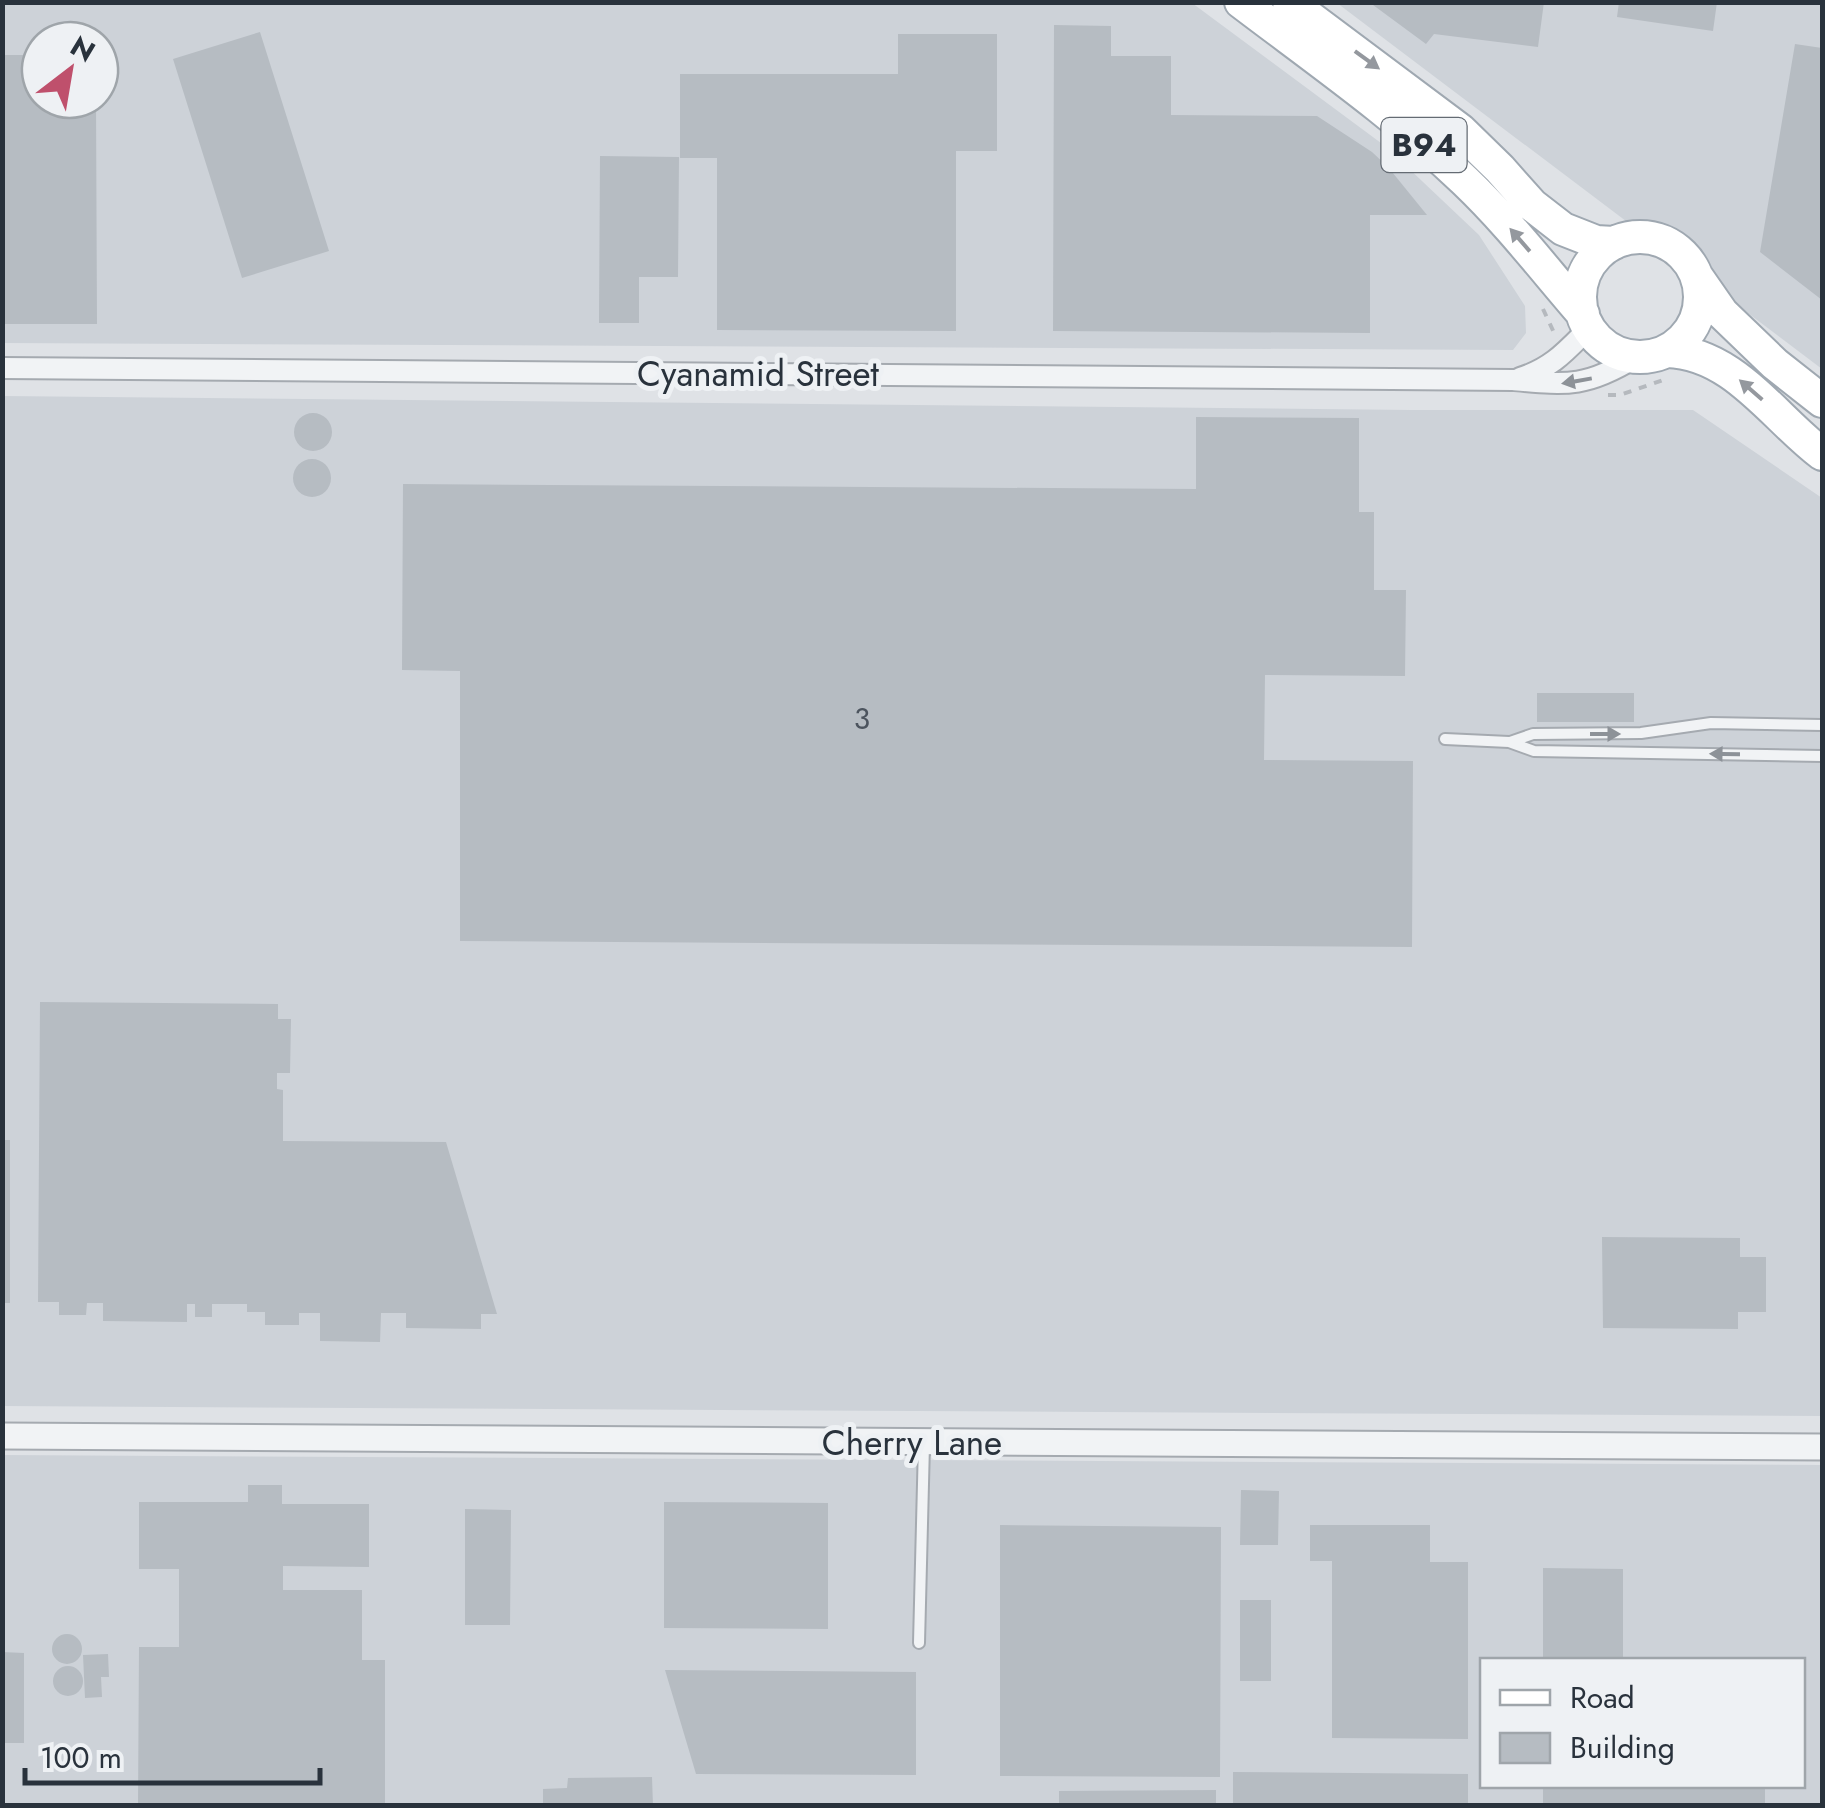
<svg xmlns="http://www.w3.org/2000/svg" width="1825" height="1808" font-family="Jost,sans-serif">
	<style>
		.built { fill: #cdd2d8; fill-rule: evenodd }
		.building { fill: #b6bcc2 }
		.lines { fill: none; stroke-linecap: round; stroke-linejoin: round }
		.service-casing { stroke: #a5aab0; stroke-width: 14 }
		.minor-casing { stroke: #a5aab0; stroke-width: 24 }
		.tertiary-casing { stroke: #a5aab0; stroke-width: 29 }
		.primary-casing { stroke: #9fa8b1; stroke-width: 36 }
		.path { stroke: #b5b9be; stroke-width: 4; stroke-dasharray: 8 8; stroke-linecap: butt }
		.service { stroke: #f1f3f5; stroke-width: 10 }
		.minor { stroke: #f1f3f5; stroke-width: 20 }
		.tertiary { stroke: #f1f3f5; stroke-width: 25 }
		.primary { stroke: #fff; stroke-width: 32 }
		.oneway { fill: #94989e }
		.oneway2 { fill: #8d9298 }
		.labels { text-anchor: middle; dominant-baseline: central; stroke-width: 10; stroke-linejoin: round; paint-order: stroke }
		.number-label { font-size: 30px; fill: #4c545e }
		.shield { fill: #eef1f4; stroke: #646b73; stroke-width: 2.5 }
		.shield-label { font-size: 32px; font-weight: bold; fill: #29323c }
		.street-label { font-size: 35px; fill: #29323c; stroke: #eef1f4 }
	</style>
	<rect width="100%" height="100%" fill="#dfe2e6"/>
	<path class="built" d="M3,2L1192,3L1385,146L1479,235L1525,306L1526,333L1513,350L3,343ZM40,40H100V100H40Z
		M1337,3H1822V369Z
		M3,396L1411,410H1693L1822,498V1416L3,1406Z
		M2,1455L1822,1465V1805H3ZM1482,1660H1802V1786H1482Z"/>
	<path class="building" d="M1369,2H1544L1538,47L1434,34L1426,44Z
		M1619,2H1717L1713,31L1617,17Z
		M1054,25L1111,26V56H1171V115L1317,116L1372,152L1388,167L1427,215H1370V333L1053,331Z
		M260,32L329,251L242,278L173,59Z
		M898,34H997V151H956V331L717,330V158H680V74H898Z
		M1795,44L1822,48V300L1760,252Z
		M2,55H40V100H96L97,324H2Z
		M600,156L679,157L678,277H639V323H599Z
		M294 432a19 19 0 1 1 38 0a19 19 0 1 1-38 0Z
		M1196,417L1359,418V512H1374V590H1406L1405,676L1265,675L1264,760L1413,761L1412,947L460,941V671L402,670L403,484L1196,489Z
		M293 478a19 19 0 1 1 38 0a19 19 0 1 1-38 0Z
		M1537,693H1634V722H1537Z
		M40,1002L278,1004V1019H291L290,1073H277V1089L283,1090V1141L446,1142L497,1314H481V1329L406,1328V1313H381L380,1342L320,1341V1313H299V1325H265V1312H247V1304H212V1317H195V1304H187V1322L103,1321V1303H87L86,1315H59V1302H38Z
		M2,1140H10V1303H2Z
		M1602,1237L1740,1238V1257H1766V1312H1738V1329L1603,1328Z
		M248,1485H282V1504H369V1567L283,1566V1590H362V1660H385V1806H138L139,1647H179V1569H139V1502H248Z
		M1241,1490L1279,1491L1278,1545H1240Z
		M664,1502L828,1503V1629L664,1628Z
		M465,1509L511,1510L510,1625H465Z
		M1000,1525L1221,1527L1220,1777L1000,1776Z
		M1310,1525H1430V1562H1468V1739L1332,1738V1561H1310Z
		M1543,1568L1623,1569V1660H1543Z
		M1240,1600H1271V1681H1240Z
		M52 1649a15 15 0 1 1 30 0a15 15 0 1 1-30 0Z
		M2,1652L24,1653V1743H2Z
		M108,1654L109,1677H101L102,1697L85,1698L83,1655Z
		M53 1681a15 15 0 1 1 30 0a15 15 0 1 1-30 0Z
		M665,1670L916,1672V1775L696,1774Z
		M1233,1772L1468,1774V1806H1233Z
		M652,1777L653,1806H543V1789L567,1788L568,1778Z
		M1543,1786H1765V1806H1543Z
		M1216,1790V1806H1059V1791Z"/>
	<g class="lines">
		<defs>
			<path id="service" d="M1445,739L1509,742L1534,751L1822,756
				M1510,742L1533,734L1641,733L1711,723L1822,725
				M919,1643L924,1444"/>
			<path id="minor" d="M2,368L1513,380C1569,385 1587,387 1636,357
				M1520,378C1552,368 1566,351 1589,328"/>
			<path id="tertiary" d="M2,1436L1822,1447"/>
			<path id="primary" d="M1241,2C1316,59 1396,115 1465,181C1508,222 1544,269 1583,314
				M1289,2L1460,130L1500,169L1532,205L1563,229L1596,242L1614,243
				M1580 297a60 60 0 1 1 120 0a60 60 0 1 1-120 0Z
				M1697,277L1722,313L1775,364L1822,401
				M1667,351C1734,353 1773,417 1822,454"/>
		</defs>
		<use href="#service" class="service-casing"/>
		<use href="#minor" class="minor-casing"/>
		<use href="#tertiary" class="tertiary-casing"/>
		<use href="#primary" class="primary-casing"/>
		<path class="path" d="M1543,309L1556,337
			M1608,395H1620L1666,379"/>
		<use href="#service" class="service"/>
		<use href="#minor" class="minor"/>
		<use href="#tertiary" class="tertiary"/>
		<use href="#primary" class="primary"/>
	</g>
	<defs><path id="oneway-solid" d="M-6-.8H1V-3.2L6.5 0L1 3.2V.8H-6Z" transform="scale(2.5)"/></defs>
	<g class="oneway">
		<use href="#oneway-solid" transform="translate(1367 60) rotate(36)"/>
		<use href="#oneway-solid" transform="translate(1520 240) rotate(-131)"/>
		<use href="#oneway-solid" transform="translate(1751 390) rotate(-139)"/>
	</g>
	<g class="oneway2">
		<use href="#oneway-solid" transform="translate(1577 381) rotate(170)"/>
		<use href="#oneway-solid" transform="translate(1605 734)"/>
		<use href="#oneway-solid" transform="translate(1725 754) rotate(-179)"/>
	</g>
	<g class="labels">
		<g class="number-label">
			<text x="862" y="718">3</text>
		</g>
		<rect class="shield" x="1381.5" y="118" width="85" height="54" rx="8"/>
		<g class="shield-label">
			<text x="1424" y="145">B94</text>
		</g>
		<g class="street-label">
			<text x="758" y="374">Cyanamid Street</text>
			<text x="912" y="1443">Cherry Lane</text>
		</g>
	</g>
	<rect width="1825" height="1808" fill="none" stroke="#29323c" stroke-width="10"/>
	<rect x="1480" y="1658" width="325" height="130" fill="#eef1f4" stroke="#9fa5aa" stroke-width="2.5"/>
	<rect x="1500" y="1690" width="50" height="15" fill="#ffffff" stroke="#9fa5aa" stroke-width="2.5"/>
	<text x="1570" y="1708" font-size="30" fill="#29323c">Road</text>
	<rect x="1500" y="1733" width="50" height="30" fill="#b6bcc2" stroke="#9fa5aa" stroke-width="2.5"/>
	<text x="1570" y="1758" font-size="30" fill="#29323c">Building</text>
	<g transform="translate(70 70) rotate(31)"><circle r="48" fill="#eef1f4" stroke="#9fa5aa" stroke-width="2.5"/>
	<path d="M0-8L18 38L0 25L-18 38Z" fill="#bf506c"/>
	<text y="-15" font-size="28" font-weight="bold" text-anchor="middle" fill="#29323c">N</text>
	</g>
	<path d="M25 1768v15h295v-15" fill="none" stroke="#29323c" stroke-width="5"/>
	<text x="40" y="1768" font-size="30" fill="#29323c" stroke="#eef1f4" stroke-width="8" paint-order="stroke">100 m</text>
</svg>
